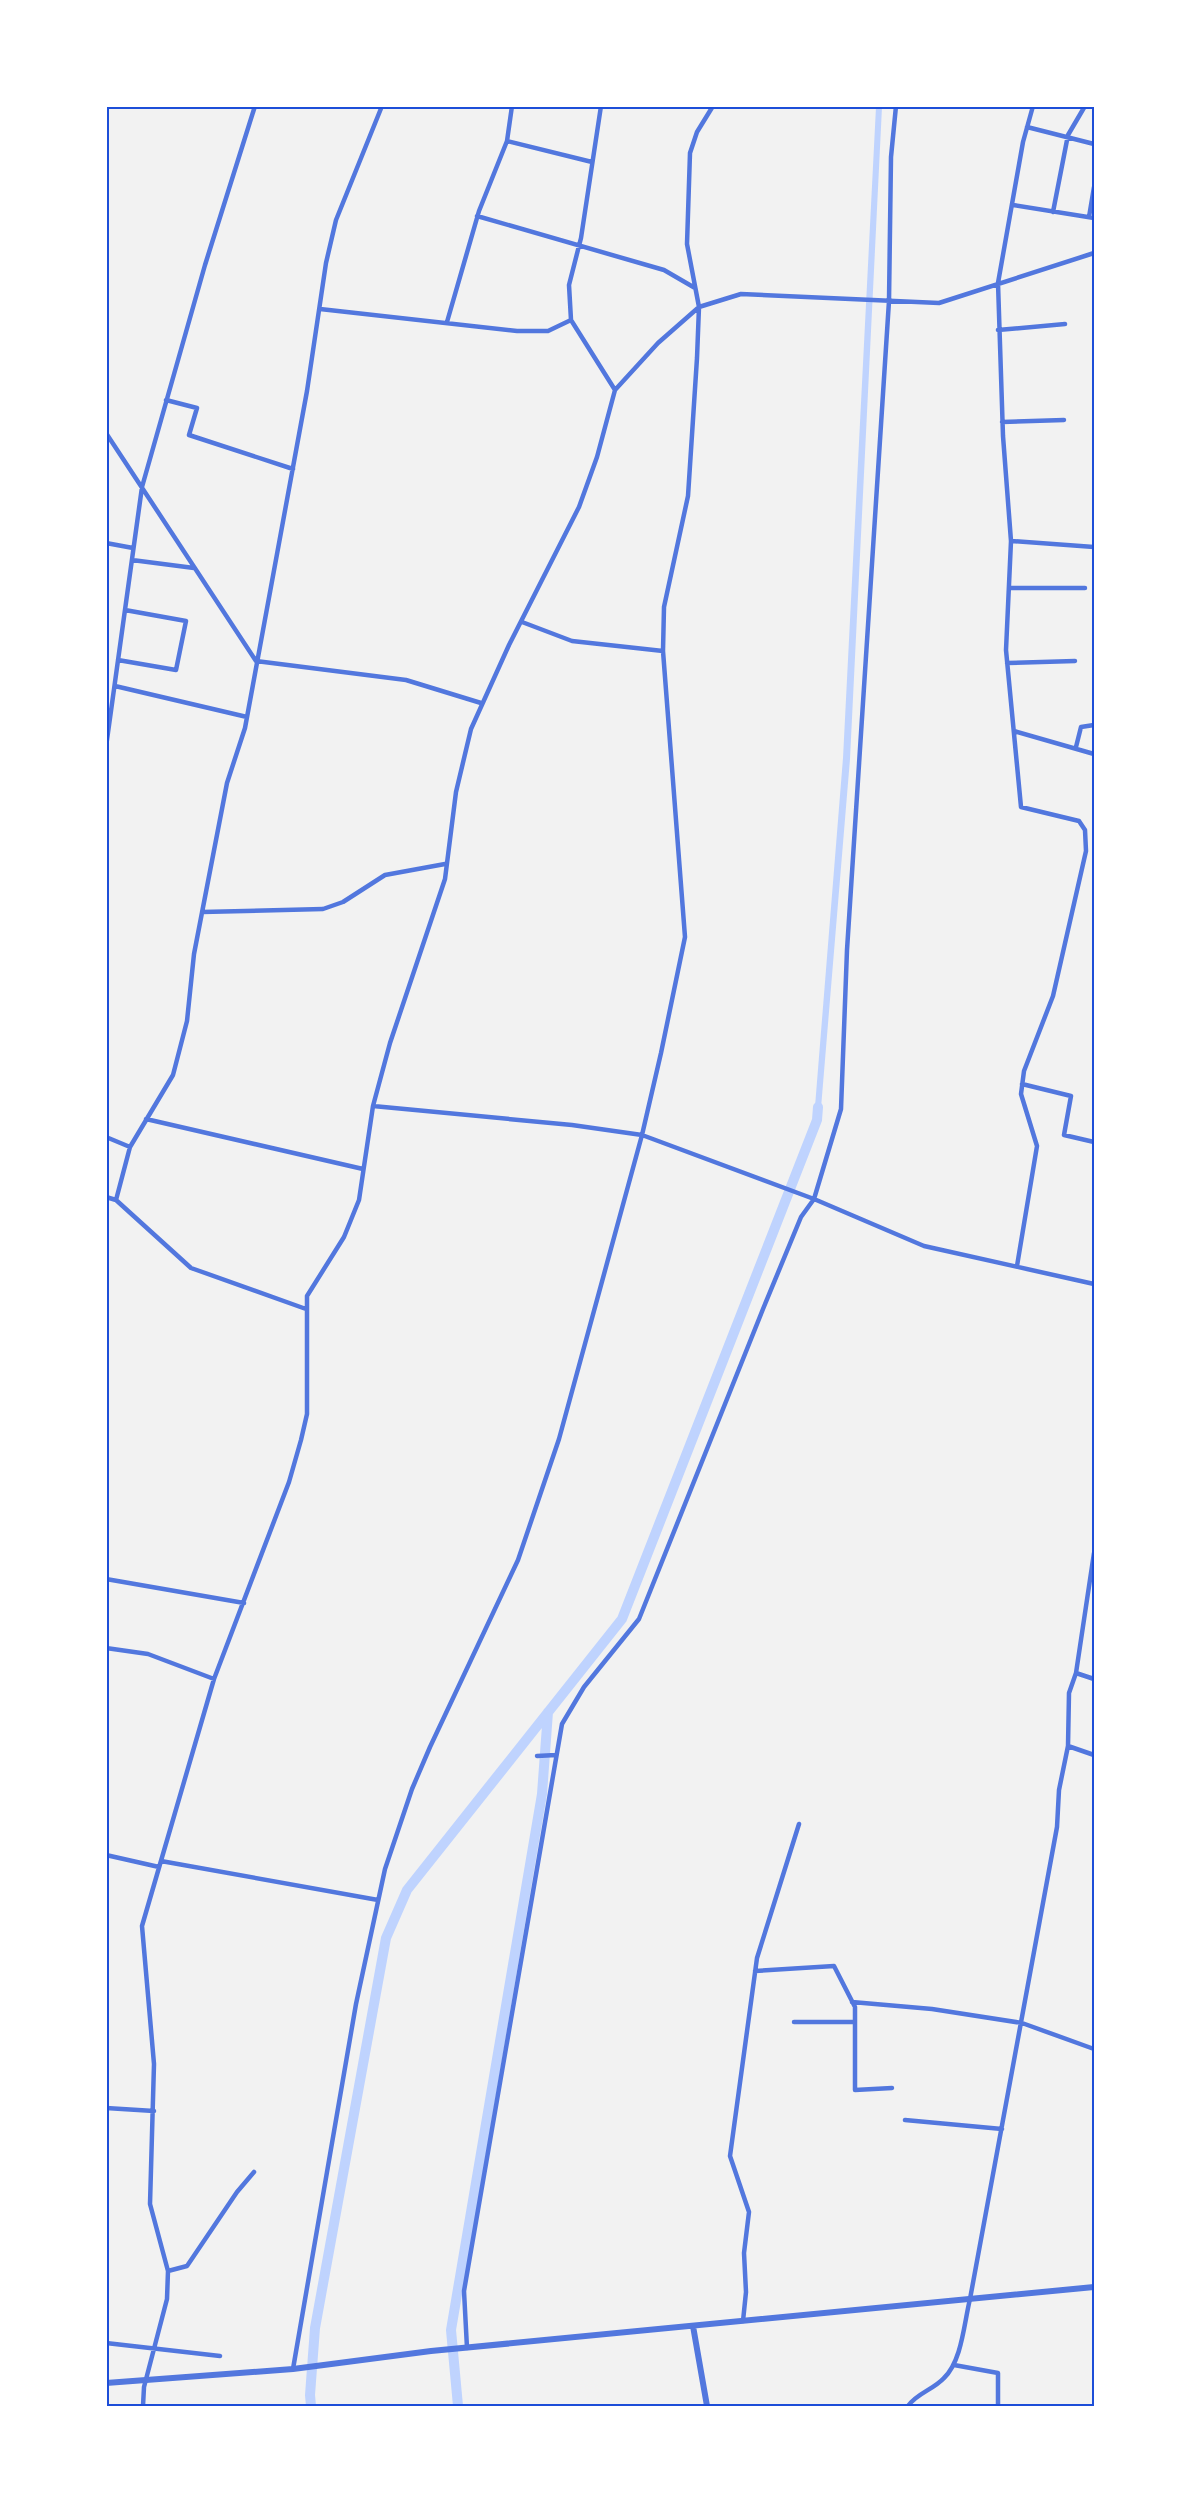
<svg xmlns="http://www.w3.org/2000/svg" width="1201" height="2513" font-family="Arial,sans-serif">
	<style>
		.water { fill: #bfd3fe }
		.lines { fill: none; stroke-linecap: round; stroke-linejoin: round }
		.canal { stroke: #bfd3fe; stroke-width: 10 }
		.minor { stroke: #5277de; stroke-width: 4.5 }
		.tertiary { stroke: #5277de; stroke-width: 6 }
		.neatline { fill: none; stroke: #1d4ed8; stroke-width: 2 }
	</style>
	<rect width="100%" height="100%" fill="#f2f2f2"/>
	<path class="water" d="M876,107H882L850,759L820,1120L814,1119L843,758Z"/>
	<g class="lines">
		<path class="canal" d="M311,2406L310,2395L315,2328L386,1938L407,1890L622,1619L817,1120L818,1107
			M458,2406L451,2330L542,1794L548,1712"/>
		<path class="minor" d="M601,106L581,238L569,285L571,320L615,390
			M1027,127L1094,144
			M507,141L592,162
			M1013,205L1094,218
			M1053,212L1068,135L1085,106
			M477,216L664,270L695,288
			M1089,217L1094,187
			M320,309L517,331H548L571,320
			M447,322L479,211L507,141L512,106
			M998,330L1065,324
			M166,400L197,408L189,435L293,469
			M1002,422L1064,420
			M106,433L256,661L406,680L481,703
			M1011,541L1094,547
			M106,543L133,548
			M132,560L194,568
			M1009,588H1085
			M522,622L572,641L663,651
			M118,660L176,670L186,621L125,610
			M1007,663L1075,661
			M115,686L247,717
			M1014,731L1094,754
			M106,747L142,487L205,265L255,106
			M1076,747L1081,727L1094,725
			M202,912L323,909L343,902L385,875L445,864
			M1022,1084L1071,1096L1064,1135L1094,1142
			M373,1106L572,1125L642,1135L814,1199L924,1246L1094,1284
			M146,1119L363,1169
			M106,1137L130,1147
			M106,1197L116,1200L191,1268L306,1309
			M116,1200L130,1147L173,1075L187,1021L194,954L227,783L245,728L307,391L326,263L336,220L382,106
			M1017,1266L1037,1146L1021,1094L1024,1071L1053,996L1086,851L1085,830L1079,821L1021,807L1006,650L1011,541L1003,436L998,283L1023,142L1033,106
			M106,1579L244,1603
			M106,1648L148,1654L214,1679
			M1076,1673L1094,1679
			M1068,1746L1094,1755
			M537,1756L556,1755
			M106,1855L159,1867
			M161,1861L378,1900
			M755,1971L834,1966L855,2007V2090L892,2088
			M852,2002L932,2009L1022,2023L1094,2049
			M794,2022H855
			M106,2108L154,2111
			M905,2120L1002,2129
			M168,2271L187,2266L237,2192L254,2172
			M743,2321L746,2292L744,2253L749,2212L730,2156L757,1958L799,1824
			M106,2343L220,2356
			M467,2348L464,2291L562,1724L584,1687L639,1619L763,1309L801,1217L814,1199L841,1109L847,950L889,301L891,157L896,106
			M954,2365L998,2373V2406
			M293,2369L356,2004L385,1869L412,1789L430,1747L518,1560L559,1439L642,1135L661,1053L685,937L663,651L664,607L688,496L697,358L699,307L687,244L690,153L697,132L713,106
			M143,2406L144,2387L167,2299L168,2271L150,2204L154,2064L142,1926L214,1679L289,1482L301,1440L307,1414V1296L344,1237L359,1200L373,1106L390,1043L445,879L456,792L471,729L509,645L579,507L597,457L615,390L658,343L699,307L741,294L939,303L1094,253
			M908,2406C917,2393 933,2390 944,2378C962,2361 964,2323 970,2299L1057,1827L1059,1790L1068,1746L1069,1693L1076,1673L1094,1553"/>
		<path class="tertiary" d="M693,2326L707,2406
			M106,2383L293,2369L431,2351L1094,2287"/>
	</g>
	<rect width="1201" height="2513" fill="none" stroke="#ffffff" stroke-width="216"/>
	<rect x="108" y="108" width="985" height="2297" class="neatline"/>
</svg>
